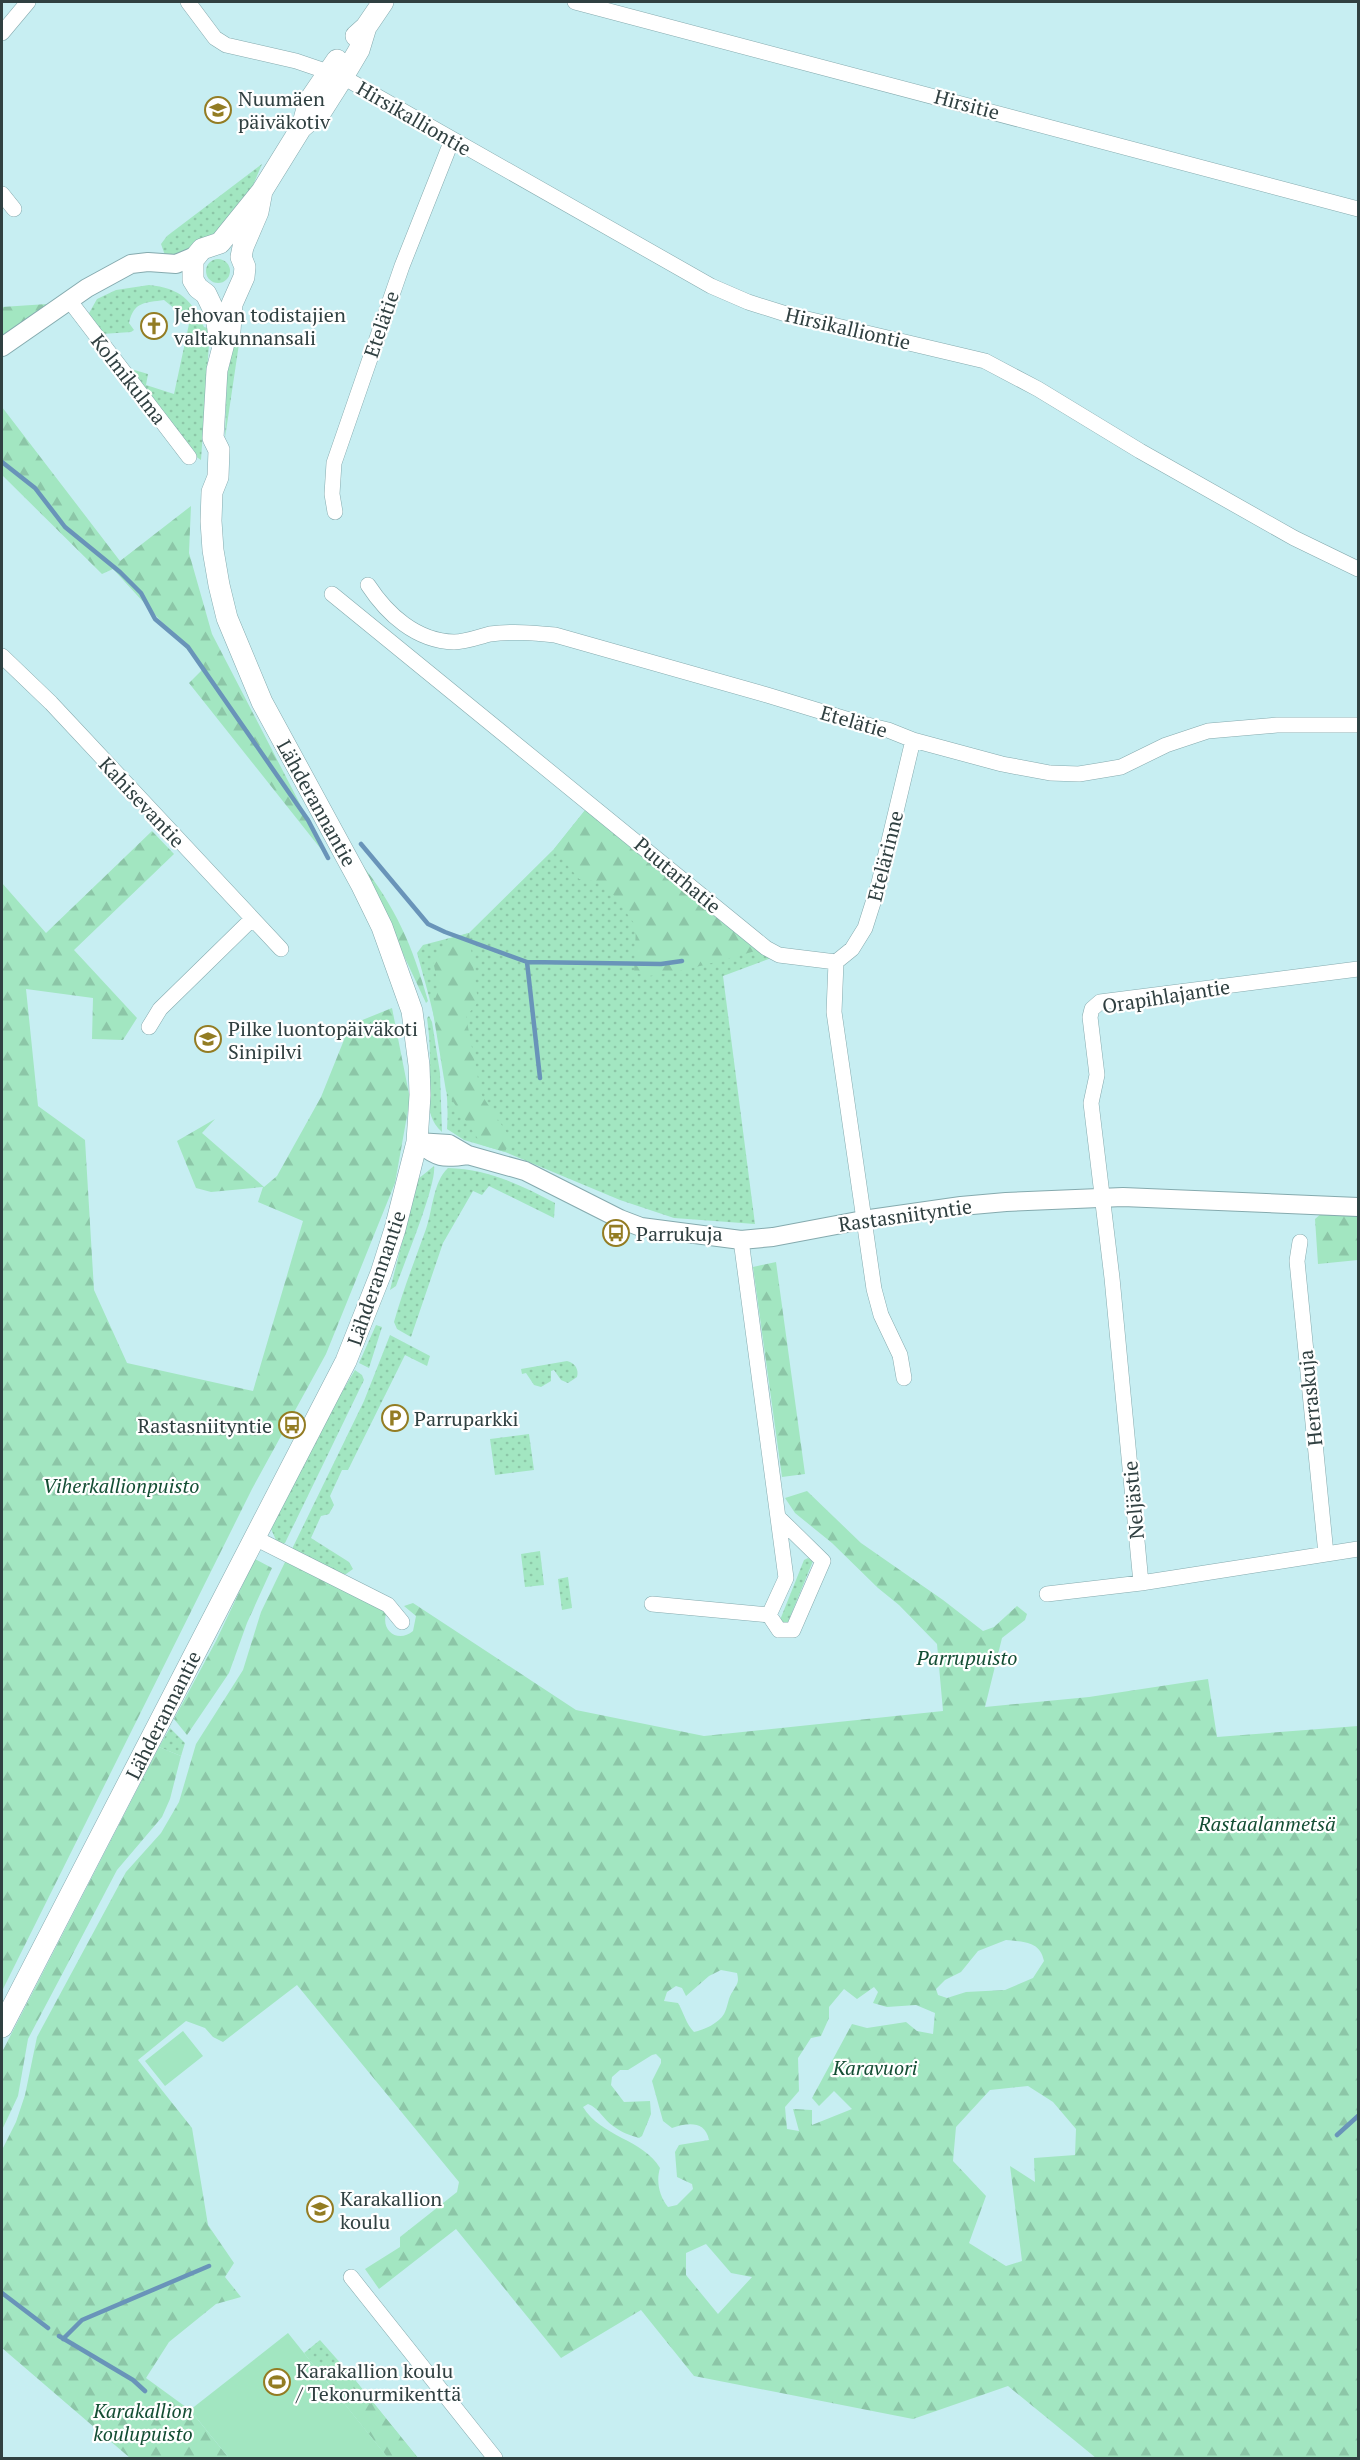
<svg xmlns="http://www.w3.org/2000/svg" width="1360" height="2460" font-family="'PT Serif',serif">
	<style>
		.green { fill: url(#green-dots) }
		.forest { fill: url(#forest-firs); fill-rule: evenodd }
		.pitch { fill: #a2e6c1 }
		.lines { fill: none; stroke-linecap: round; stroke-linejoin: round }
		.stream { stroke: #6994b9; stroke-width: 4.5 }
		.minor-casing { stroke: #85aaae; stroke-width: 16 }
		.tertiary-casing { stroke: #85aaae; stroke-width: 20 }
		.secondary-casing { stroke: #85aaae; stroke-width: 22 }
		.minor { stroke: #fff; stroke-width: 15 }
		.tertiary { stroke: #fff; stroke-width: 18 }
		.secondary { stroke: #fff; stroke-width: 21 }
		.labels { text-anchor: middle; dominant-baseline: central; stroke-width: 4.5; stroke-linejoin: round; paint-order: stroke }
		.poi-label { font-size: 20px; fill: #304041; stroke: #fff; text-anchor: start }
		.street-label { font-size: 20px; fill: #304041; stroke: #fff }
		.park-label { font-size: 20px; font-style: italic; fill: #144e34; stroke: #fff }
	</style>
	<defs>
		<pattern id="green-dots" width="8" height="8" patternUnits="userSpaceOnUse" patternTransform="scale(1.5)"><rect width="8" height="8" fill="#a2e6c1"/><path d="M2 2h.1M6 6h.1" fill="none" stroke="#8cc6a7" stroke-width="1.8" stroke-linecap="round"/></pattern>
		<pattern id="forest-firs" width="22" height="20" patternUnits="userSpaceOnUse" patternTransform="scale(1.5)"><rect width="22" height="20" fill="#a2e6c1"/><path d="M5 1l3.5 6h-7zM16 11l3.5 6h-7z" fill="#8cc6a7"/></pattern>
	</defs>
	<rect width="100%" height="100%" fill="#c7eef2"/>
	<path class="green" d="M262,164L249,195L223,229L199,241L188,253L166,258L161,244L167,236Z
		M206 271a12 12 0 1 1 24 0a12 12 0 1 1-24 0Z
		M149,285C180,288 192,300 204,327L210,329L201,460L192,454L128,370L131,369L148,374L146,385L174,394L189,324L180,320L175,309L164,300C145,303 134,301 129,323L134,330L131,332L102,334L88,315L97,299L116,290Z
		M238,332L241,333L240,337L225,438L227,371Z
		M590,804L779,955L723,976L755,1224L674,1218L620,1200L505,1152L464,1140L447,1129C451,1074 432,1006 417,953L423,945L469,933L554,849Z
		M429,1016L432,1022L440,1073L442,1132C421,1114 431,1084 430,1060C430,1046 429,1032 427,1018Z
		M434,1166C437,1184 404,1264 396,1286L390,1290L418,1179Z
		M448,1168C488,1169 521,1185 555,1203L554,1218L489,1186L482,1195L473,1191L443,1243L411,1337L397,1329L394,1322C403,1290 415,1260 426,1229C433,1209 433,1182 448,1168Z
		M376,1325L382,1327L369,1368L359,1363Z
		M390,1335L430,1356L427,1366L405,1355L348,1470H342L330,1496L334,1505L329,1514L321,1516L311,1538L349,1562L353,1569L346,1574H340L292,1549L364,1401Z
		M567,1361C575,1363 579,1369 577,1377L568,1383L561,1380L554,1370L551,1371V1381L541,1387L534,1385L526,1373L522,1374L521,1369Z
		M355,1370L362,1375L364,1380L285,1543L282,1544L276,1540L271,1529L333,1407Z
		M529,1434L534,1470L495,1475L490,1439Z
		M540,1551L544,1585L525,1587L521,1554Z
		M808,1558L813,1561L788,1622L783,1623L780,1620L804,1560Z
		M568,1577L572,1608L562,1610L558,1579Z
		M170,1728L185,1743L181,1756L159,1747Z
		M320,2340L351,2375L418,2458H388L304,2353Z"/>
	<path class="forest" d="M47,304L2,336V307Z
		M2,407L120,561L191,506L189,553L212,634L328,858L189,683L204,668L113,569L102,574L2,475Z
		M590,804L766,948C725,960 686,971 643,977L641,974H634L636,926L604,882L579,879L554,849Z
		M152,831L174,854L74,950L137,1018L123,1040L92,1039L93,998L26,989L38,1106L85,1140L94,1290L127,1363L253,1391L303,1221L258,1202L263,1187L211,1192L196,1188L177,1141L215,1119L202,1133L264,1187L277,1176L321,1097L350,1025L392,1008L410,1099L395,1183L326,1354L252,1489L2,1991V883L46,933Z
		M360,862C396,908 412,944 428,1001L426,1003Z
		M469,933L478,1002L466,1017L481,1094L511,1139L505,1152L482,1145L446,1091L432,1006L439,989L433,961L448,939Z
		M1322,1213L1358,1215V1260L1318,1264L1315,1219Z
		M776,1262L805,1474L782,1477L753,1267Z
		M807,1491L861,1543L943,1600L983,1631L994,1627L1017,1606L1027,1614L1025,1620L1002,1638L985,1707L1089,1697L1208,1679L1217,1737L1358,1726V2458H1096L1008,2386L913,2419L694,2376L641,2310L561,2358L456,2229L379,2289L365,2269L400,2247V2237L457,2192L459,2182L297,1985L223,2042L213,2037L205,2028L186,2021L138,2060L192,2128L208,2225L234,2263L225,2277L241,2297L216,2304L169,2342L146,2378L190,2410L229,2458H130L2,2348V2150L16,2122L25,2095L37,2037L126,1872L161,1833L179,1802L196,1744L243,1670L261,1612L286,1560L382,1608L386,1614C381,1632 399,1643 413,1631L416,1616L404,1606L413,1603L576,1710L704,1736L943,1711L937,1644L899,1605L878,1588L832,1543L795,1513L785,1498ZM1006,1940C1024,1942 1040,1941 1044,1961L1033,1978L1005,1990L966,1992L947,1998L938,1995L936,1989L945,1980L961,1972L978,1951ZM721,1970L737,1973C739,1982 738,1983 733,1991C728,1997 728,2007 724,2014C719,2023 704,2030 694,2032C686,2024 684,2013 678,2003L664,2001L667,1992L676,1986L682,1988L686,1996L709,1976ZM874,1987L878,1992L873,2003L887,2007L916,2005L935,2013L933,2034L917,2031L906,2022L867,2028L852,2024L812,2098L819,2106L834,2091L852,2109L812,2125V2110L793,2109L799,2131L787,2129L785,2107L799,2091L798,2058L811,2038L821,2036L829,2018V2007L844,1989L857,1999ZM656,2054L661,2059V2063L652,2081L663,2121L672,2128C687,2123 705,2120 709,2140L679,2145L675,2152L677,2177L692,2184L693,2189L677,2205L668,2207C659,2196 656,2181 660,2168C643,2139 601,2137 583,2107L588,2104C599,2108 603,2119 613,2126C621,2132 629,2135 639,2138L642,2136L651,2114L650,2101L624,2102L611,2085L612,2077L620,2070H628L652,2055ZM1028,2086L1053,2102L1076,2129L1075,2155L1034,2158L1035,2182L1010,2166L1022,2261L1006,2266L969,2243L986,2196L953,2161L956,2127L990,2090ZM706,2244L731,2273L752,2277L718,2314L686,2275V2253Z
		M255,1559L272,1568L247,1623L229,1673L187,1735L174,1719L216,1641Z
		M159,1747L181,1756L170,1799L162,1817L117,1870L28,2039L18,2096L2,2130V2052Z
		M351,2375L418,2458H388L333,2389Z"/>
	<path class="pitch" d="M183,2031L203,2056L165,2086L145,2061Z
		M288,2333L388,2458H229L190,2410Z"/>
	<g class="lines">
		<path class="stream" d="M2,462L35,488L65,527L120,572L141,593L155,619L188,647L308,820L328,858
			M361,844L428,924L445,932L527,962L661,964L682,961
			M527,962L540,1078
			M1337,2135L1358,2116
			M2,2293L48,2328
			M59,2336L133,2380L145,2391
			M63,2339L82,2320L209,2266"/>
		<defs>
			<path id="minor" d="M188,2L215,38L226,45L296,61L343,77L711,286L748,302L786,314L985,361L1038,389L1140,451L1294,538L1358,569
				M575,2L1358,209
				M2,33L28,2
				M2,194L14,209
				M69,300L189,457
				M335,512L332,494L334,463L402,266L452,140
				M368,585C387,614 416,641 454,642C466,642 478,637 490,634C512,631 534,633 555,635L767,695L859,723L888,730L913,740L1002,764L1050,773L1079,774L1121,767L1166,745L1208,731L1277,725H1358
				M332,594L766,948L779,955L836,962L834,1012L874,1289L881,1315L900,1355L904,1378
				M2,656L51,703L281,949
				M836,962L852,949L865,928L878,887L913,740
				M1358,969L1100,1002L1092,1009L1090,1017L1097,1075L1091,1103L1112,1278L1141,1583L1358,1549
				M149,1027L160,1009L252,919
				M741,1240L786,1578L769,1615
				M1300,1242L1297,1261L1326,1554
				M255,1538L388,1605L402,1622
				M1047,1594L1141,1583
				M652,1604L769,1615
				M769,1615L779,1630H793L823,1561L778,1517
				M351,2277L495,2458"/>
			<path id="tertiary" d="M2,347L87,288L131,264L148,262L176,264L195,256
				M417,1142L449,1144L468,1155L525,1171L620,1219L641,1227L741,1240L773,1237L863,1220L961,1206L1006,1202L1123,1197L1358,1207
				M417,1142C438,1158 442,1159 468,1155"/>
			<path id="secondary" d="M356,36L366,27L383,2
				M302,127L309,101L337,60
				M224,342L218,330L216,315L206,294L198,288L193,280V260L202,249L220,243L262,191L301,128L322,110L343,77L359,50L366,27
				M2,2027L346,1361L381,1273L395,1229L417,1142L420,1095L419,1065L412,1011L382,927L361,884L262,702L227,618L219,585L213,550L211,521L212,492L218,477L219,450L213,438L217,370L224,343L230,331L232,304L244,277L245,267L241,257L243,247L258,212L262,191"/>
		</defs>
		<use href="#minor" class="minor-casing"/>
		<use href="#tertiary" class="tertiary-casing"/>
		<use href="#secondary" class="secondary-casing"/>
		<use href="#minor" class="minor"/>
		<use href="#tertiary" class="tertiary"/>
		<use href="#secondary" class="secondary"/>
	</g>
	<defs>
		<symbol id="school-ring" viewBox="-11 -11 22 22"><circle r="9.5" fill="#fff" stroke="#937c23" stroke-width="1.5"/><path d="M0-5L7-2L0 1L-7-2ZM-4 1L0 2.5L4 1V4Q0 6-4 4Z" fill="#937c23"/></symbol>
		<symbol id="church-ring" viewBox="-11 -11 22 22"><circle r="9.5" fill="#fff" stroke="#937c23" stroke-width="1.5"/><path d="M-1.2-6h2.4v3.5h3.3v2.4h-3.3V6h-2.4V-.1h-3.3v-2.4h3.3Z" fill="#937c23"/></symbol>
		<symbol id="bus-ring" viewBox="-11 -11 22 22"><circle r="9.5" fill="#fff" stroke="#937c23" stroke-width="1.5"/><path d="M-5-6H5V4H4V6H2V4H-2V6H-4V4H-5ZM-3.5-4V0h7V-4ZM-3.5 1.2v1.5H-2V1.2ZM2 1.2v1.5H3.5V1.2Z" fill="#937c23"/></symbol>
		<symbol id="parking-ring" viewBox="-11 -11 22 22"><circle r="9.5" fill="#fff" stroke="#937c23" stroke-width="1.5"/><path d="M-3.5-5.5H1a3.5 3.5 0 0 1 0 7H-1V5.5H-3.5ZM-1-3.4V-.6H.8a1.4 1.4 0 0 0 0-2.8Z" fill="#937c23"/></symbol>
		<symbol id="stadium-ring" viewBox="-11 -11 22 22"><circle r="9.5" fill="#fff" stroke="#937c23" stroke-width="1.5"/><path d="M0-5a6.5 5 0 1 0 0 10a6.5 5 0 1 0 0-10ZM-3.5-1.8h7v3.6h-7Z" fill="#937c23"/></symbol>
	</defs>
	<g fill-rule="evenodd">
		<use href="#school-ring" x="203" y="95" width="30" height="30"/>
		<use href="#church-ring" x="139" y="311" width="30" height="30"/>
		<use href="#school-ring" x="193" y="1024" width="30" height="30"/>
		<use href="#bus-ring" x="601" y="1218" width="30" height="30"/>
		<use href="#parking-ring" x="380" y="1403" width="30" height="30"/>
		<use href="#bus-ring" x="277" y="1410" width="30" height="30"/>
		<use href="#school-ring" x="305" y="2194" width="30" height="30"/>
		<use href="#stadium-ring" x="262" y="2367" width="30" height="30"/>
	</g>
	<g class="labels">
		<g class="poi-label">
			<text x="238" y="98">Nuumäen<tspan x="238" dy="23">päiväkotiv</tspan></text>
			<text x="174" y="314">Jehovan todistajien<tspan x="174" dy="23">valtakunnansali</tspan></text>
			<text x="228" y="1028">Pilke luontopäiväkoti<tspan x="228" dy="23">Sinipilvi</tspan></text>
			<text x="636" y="1233">Parrukuja</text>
			<text x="414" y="1418">Parruparkki</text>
			<text x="272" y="1425" text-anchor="end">Rastasniityntie</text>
			<text x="340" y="2198">Karakallion<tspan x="340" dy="23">koulu</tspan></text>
			<text x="296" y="2370">Karakallion koulu<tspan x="296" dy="23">/ Tekonurmikenttä</tspan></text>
		</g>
		<g class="street-label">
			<text transform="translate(967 104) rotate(15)">Hirsitie</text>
			<text transform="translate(414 118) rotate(30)">Hirsikalliontie</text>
			<text transform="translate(381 324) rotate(-71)">Etelätie</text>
			<text transform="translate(848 328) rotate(13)">Hirsikalliontie</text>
			<text transform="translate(129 379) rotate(52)">Kolmikulma</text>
			<text transform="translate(854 721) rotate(16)">Etelätie</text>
			<text transform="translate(142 802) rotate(47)">Kahisevantie</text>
			<text transform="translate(317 803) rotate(61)">Lähderannantie</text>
			<text transform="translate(885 856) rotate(-76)">Etelärinne</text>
			<text transform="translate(678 875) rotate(40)">Puutarhatie</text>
			<text transform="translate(1166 996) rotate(-9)">Orapihlajantie</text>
			<text transform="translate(905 1215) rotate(-8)">Rastasniityntie</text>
			<text transform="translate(376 1278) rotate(-71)">Lähderannantie</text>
			<text transform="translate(1310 1398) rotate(-96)">Herraskuja</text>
			<text transform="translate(1133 1500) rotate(-95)">Neljästie</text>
			<text transform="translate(163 1715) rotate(-63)">Lähderannantie</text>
		</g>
		<g class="park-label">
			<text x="121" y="1485">Viherkallionpuisto</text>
			<text x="967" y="1657">Parrupuisto</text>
			<text x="1267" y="1823">Rastaalanmetsä</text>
			<text x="875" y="2067">Karavuori</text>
			<text x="143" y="2410">Karakallion<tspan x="143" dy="23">koulupuisto</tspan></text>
		</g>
	</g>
	<rect width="1360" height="2460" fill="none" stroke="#304041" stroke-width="6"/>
</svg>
